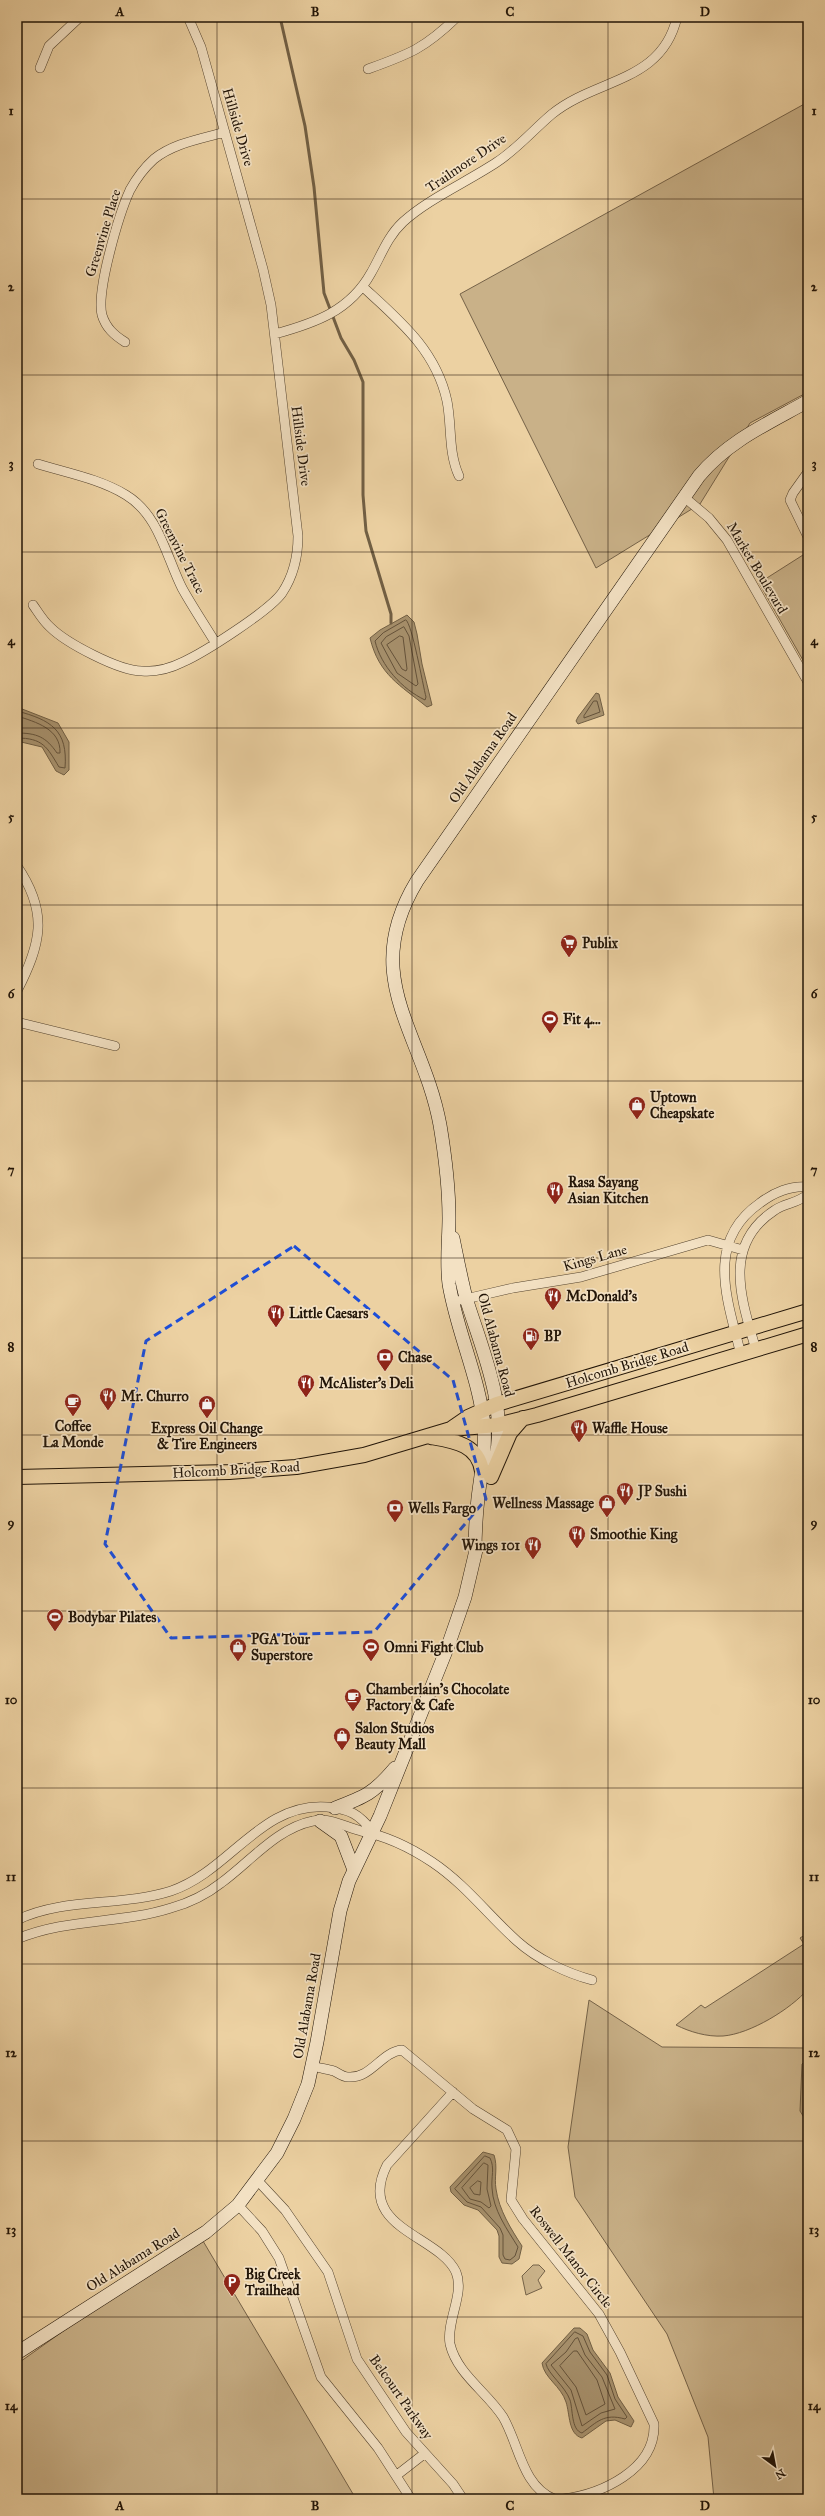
<svg xmlns="http://www.w3.org/2000/svg" width="825" height="2516" font-family="'IM FELL Great Primer',serif">
	<style>
		.green { fill: #c9b188; stroke: #756248 }
		.water { fill: #a7916d; stroke: #715f44 }
		.lines { fill: none; stroke-linecap: round; stroke-linejoin: round }
		.shore { stroke: #64523a; stroke-width: 1 }
		.stream { stroke: #715f44; stroke-width: 3 }
		.street-casing { stroke: #54432e; stroke-width: 10 }
		.secondary-casing { stroke: #211407; stroke-width: 14 }
		.primary-casing { stroke: #211407; stroke-width: 16 }
		.street { stroke: #f3e1c3; stroke-width: 9 }
		.secondary { stroke: #f3e1c3; stroke-width: 13 }
		.primary { stroke: #ecd1a2; stroke-width: 14 }
		.marked { fill: none; stroke: #1d4ed8; stroke-width: 3; stroke-dasharray: 8 5; stroke-linejoin: round }
		.grid { fill: none; stroke: #211407; stroke-width: 1; stroke-opacity: 0.55 }
		.labels { text-anchor: middle; dominant-baseline: central; stroke-width: 3.5; stroke-linejoin: round; paint-order: stroke }
		.street-label { font-size: 14px; fill: #211407; stroke: #f3e1c3 }
		.poi-label { font-size: 14px; font-weight: bold; fill: #211407; stroke: #f3e1c3; text-anchor: start }
		.neatline { fill: none; stroke: #211407; stroke-width: 1.5 }
		.grid-label { font-size: 13px; text-anchor: middle; font-weight: bold; fill: #211407 }
	</style>
	<rect width="100%" height="100%" fill="#ecd1a2"/>
	<filter id="stains"><feTurbulence type="fractalNoise" baseFrequency=".005" numOctaves="4"/><feColorMatrix values="0 0 0 0 .2 0 0 0 0 .09 0 0 0 0 .02 0 0 0 .5 -.17"/></filter>
	<radialGradient id="worn" r=".72"><stop offset=".6" stop-color="#630" stop-opacity="0"/><stop offset="1" stop-color="#630" stop-opacity=".3"/></radialGradient>
	<path class="green" d="M808,102V392L750,423L700,504L596,568L460,294Z
		M803,555L808,567V669L759,583Z
		M808,1933V1989C791,2009 750,2034 723,2036C707,2037 690,2032 676,2025L701,2005L705,2008L804,1944L800,1938Z
		M589,2000L662,2047L808,2048V2499H714L708,2437L667,2334L575,2197L568,2147Z
		M203,2241L356,2499H17V2364L90,2312Z
		M533,2265H539L545,2271L538,2280L542,2288L526,2295L522,2276Z"/>
	<path class="water" d="M407,615L414,622L417,634L422,664L432,705L427,707C400,685 379,675 370,638L380,630Z
		M596,693L599,694L604,715L578,724L576,721L578,717Z
		M17,707L58,723L69,742V770L64,775L56,771L42,747L17,741Z
		M808,2058V2124L800,2111L802,2064Z
		M483,2152L494,2155C498,2167 494,2177 496,2189C499,2210 511,2229 522,2246L519,2259L512,2264L502,2263L499,2257V2236L497,2230L478,2210L464,2205L451,2192L450,2187Z
		M574,2328H580L587,2334L593,2350L610,2373L618,2397L634,2421L631,2427L615,2420L606,2421L582,2438C568,2434 570,2414 566,2402C561,2386 544,2378 542,2363Z"/>
	<g class="lines">
		<path class="shore" d="M406,620C412,623 423,686 426,697L425,700C402,689 381,666 375,641L383,633Z
			M404,627L409,636L418,684L416,686L397,673L381,643L386,637Z
			M400,636L403,637L407,669L406,671L402,669L387,645Z
			M594,701H597L600,712L584,718V716Z
			M17,711C51,720 68,730 65,768L59,767C47,747 43,738 17,738
			M17,716C36,722 61,729 60,753H57C46,737 37,733 17,733
			M808,2064L804,2109L808,2117
			M485,2156L490,2158C495,2168 491,2177 492,2188C493,2210 507,2229 518,2247L515,2256L510,2260L505,2259L503,2255V2235L500,2228L481,2207L467,2202L455,2189Z
			M484,2163L488,2165L487,2189L491,2206L489,2208L481,2202L470,2199L462,2188Z
			M478,2181L481,2182L480,2195L474,2194L470,2188Z
			M575,2332L583,2336L590,2352L607,2375L615,2399L627,2417L625,2419C604,2413 597,2422 582,2433C571,2430 573,2409 570,2400C565,2386 548,2374 546,2364Z
			M578,2338L585,2355L602,2377L615,2409L601,2413L582,2426L571,2390L551,2365L566,2352L575,2339Z
			M574,2351H577L597,2380L605,2404L586,2415L576,2387L560,2366Z"/>
		<path class="stream" d="M280,17L305,126L314,187L324,293L341,338L354,360L363,382V495L366,531L391,614V623"/>
		<defs>
			<path id="street" d="M40,68L49,46L80,17
				M368,69C410,54 425,48 457,17
				M363,287C399,320 436,350 447,401C452,426 448,452 459,476
				M275,334C315,323 350,311 371,273C381,256 387,237 403,222C428,199 467,182 497,162C517,149 533,130 552,114C596,78 662,83 677,17
				M125,342C114,335 106,328 102,315C96,291 119,214 130,190C136,179 144,168 154,159C174,143 201,139 225,132
				M38,464C67,473 100,479 126,495C159,515 166,556 182,588C192,606 204,624 215,642
				M808,472L793,493L790,500L808,537
				M684,497L709,518L727,540L808,682
				M33,605C38,612 43,621 50,627C66,643 119,671 142,671C155,672 171,668 183,662C205,652 269,611 282,593C294,575 298,557 298,536L271,305L263,269L201,47L188,17
				M17,866C49,913 41,944 17,991
				M17,1022L115,1046
				M461,1300L513,1288L581,1277L708,1240L743,1250
				M756,1350C742,1301 721,1245 775,1210C785,1203 799,1203 808,1194
				M741,1355C728,1301 704,1242 760,1203C773,1193 791,1185 808,1187
				M17,1920C65,1897 121,1907 171,1891C230,1871 261,1802 327,1807C350,1809 359,1814 373,1832
				M17,1939C67,1918 121,1924 171,1908C189,1903 207,1894 221,1883C250,1862 277,1828 313,1821C330,1817 345,1827 361,1831C386,1836 411,1848 432,1862C465,1884 488,1915 517,1941C537,1959 566,1973 592,1980
				M312,2066C319,2068 327,2069 334,2071C338,2073 343,2077 348,2077C371,2079 381,2052 402,2050L473,2109L507,2130L516,2149L511,2200L523,2219L599,2314L620,2352L654,2424C656,2470 601,2494 563,2499
				M453,2092L387,2165C355,2228 439,2235 456,2272C465,2294 446,2321 450,2344C457,2374 487,2392 503,2417C519,2444 522,2486 554,2499
				M258,2181L285,2210L328,2272L357,2359L406,2432L453,2484L463,2499
				M238,2205L262,2231L279,2258L321,2377L378,2448L411,2499
				M397,2475L424,2454"/>
			<path id="secondary" d="M453,1238C457,1258 461,1278 466,1298C482,1350 508,1406 495,1462
				M475,1553C475,1535 476,1516 478,1498C481,1473 486,1450 484,1425C479,1377 457,1332 449,1284C446,1262 449,1240 449,1218C449,1188 445,1155 440,1125C423,1032 358,978 417,881L699,476C728,441 769,423 808,401
				M335,1808C365,1797 374,1793 395,1768
				M320,1821L341,1836L354,1870
				M17,2353L206,2232L238,2205L277,2153L294,2119L308,2084L317,2042L340,1911L349,1881L380,1816L448,1646L465,1597L477,1546"/>
			<path id="primary" d="M452,1428L468,1417L497,1404L808,1311
				M431,1437C454,1441 478,1444 482,1471
				M17,1477L229,1472L296,1467L364,1455L451,1429L497,1425L537,1415L808,1334
				M491,1477L510,1433L523,1418"/>
		</defs>
		<use href="#street" class="street-casing"/>
		<use href="#secondary" class="secondary-casing"/>
		<use href="#primary" class="primary-casing"/>
		<use href="#street" class="street"/>
		<use href="#secondary" class="secondary"/>
		<use href="#primary" class="primary"/>
	</g>
	<path class="marked" d="M294,1246L453,1380L486,1499L374,1632L171,1638L105,1544L146,1341Z"/>
	<path class="grid" d="M217,17V2499M412,17V2499M608,17V2499M17,199H808M17,375H808M17,552H808M17,728H808M17,905H808M17,1081H808M17,1258H808M17,1435H808M17,1611H808M17,1788H808M17,1964H808M17,2141H808M17,2317H808"/>
	<defs>
		<symbol id="supermarket-pin" viewBox="-11 -11 22 30"><path d="M0 17L-7.5 6A9.5 9.5 0 1 1 7.5 6Z" fill="#8f2418" stroke="#f3e1c3"/><path d="M-6-5.5h2.5l.6 2H6L4.5 2H-2.5L-4.4-4H-6ZM-1.5 3.2a1.3 1.3 0 1 0 .1 0ZM3 3.2a1.3 1.3 0 1 0 .1 0Z" fill="#fff"/></symbol>
		<symbol id="stadium-pin" viewBox="-11 -11 22 30"><path d="M0 17L-7.5 6A9.5 9.5 0 1 1 7.5 6Z" fill="#8f2418" stroke="#f3e1c3"/><path d="M0-5a6.5 5 0 1 0 0 10a6.5 5 0 1 0 0-10ZM-3.5-1.8h7v3.6h-7Z" fill="#fff"/></symbol>
		<symbol id="shop-pin" viewBox="-11 -11 22 30"><path d="M0 17L-7.5 6A9.5 9.5 0 1 1 7.5 6Z" fill="#8f2418" stroke="#f3e1c3"/><path d="M-5-2.5h2.3a2.7 3.5 0 0 1 5.4 0H5L5.5 6h-11ZM-1.5-2.5h3a1.5 2.3 0 0 0-3 0Z" fill="#fff"/></symbol>
		<symbol id="restaurant-pin" viewBox="-11 -11 22 30"><path d="M0 17L-7.5 6A9.5 9.5 0 1 1 7.5 6Z" fill="#8f2418" stroke="#f3e1c3"/><path d="M-5-6h1v4h1v-4h1v4h1v-4h1v5L-1.5 .5V6h-2V.5L-5-1ZM5-6V6H3V1.5H1.5Q1.5-4 5-6Z" fill="#fff"/></symbol>
		<symbol id="fuel-pin" viewBox="-11 -11 22 30"><path d="M0 17L-7.5 6A9.5 9.5 0 1 1 7.5 6Z" fill="#8f2418" stroke="#f3e1c3"/><path d="M-5.5-6h7V0h2V4h1.3V-2.5L3-4.5l.8-.8L6-3V5H2.5V1h-1V6h-7ZM-4.2-4.7v3.2H.2V-4.7Z" fill="#fff"/></symbol>
		<symbol id="bank-pin" viewBox="-11 -11 22 30"><path d="M0 17L-7.5 6A9.5 9.5 0 1 1 7.5 6Z" fill="#8f2418" stroke="#f3e1c3"/><path d="M-6-4H6V4H-6ZM0-2.3a2.3 2.3 0 1 0 0 4.6a2.3 2.3 0 1 0 0-4.6Z" fill="#fff"/></symbol>
		<symbol id="cafe-pin" viewBox="-11 -11 22 30"><path d="M0 17L-7.5 6A9.5 9.5 0 1 1 7.5 6Z" fill="#8f2418" stroke="#f3e1c3"/><path d="M-5.5-4.5H6V0H3Q3 3.5 0 3.5H-2.5Q-5.5 3.5-5.5 0ZM3-3.2v2h1.7v-2ZM-6 4.5H4V6H-6Z" fill="#fff"/></symbol>
		<symbol id="parking-pin" viewBox="-11 -11 22 30"><path d="M0 17L-7.5 6A9.5 9.5 0 1 1 7.5 6Z" fill="#8f2418" stroke="#f3e1c3"/><path d="M-3.5-5.5H1a3.5 3.5 0 0 1 0 7H-1V5.5H-3.5ZM-1-3.4V-.6H.8a1.4 1.4 0 0 0 0-2.8Z" fill="#fff"/></symbol>
	</defs>
	<g fill-rule="evenodd">
		<use href="#supermarket-pin" x="559" y="933" width="20" height="27"/>
		<use href="#stadium-pin" x="540" y="1009" width="20" height="27"/>
		<use href="#shop-pin" x="627" y="1095" width="20" height="27"/>
		<use href="#restaurant-pin" x="545" y="1180" width="20" height="27"/>
		<use href="#restaurant-pin" x="543" y="1286" width="20" height="27"/>
		<use href="#restaurant-pin" x="266" y="1303" width="20" height="27"/>
		<use href="#fuel-pin" x="521" y="1326" width="20" height="27"/>
		<use href="#bank-pin" x="375" y="1347" width="20" height="27"/>
		<use href="#restaurant-pin" x="296" y="1373" width="20" height="27"/>
		<use href="#restaurant-pin" x="98" y="1386" width="20" height="27"/>
		<use href="#cafe-pin" x="63" y="1392" width="20" height="27"/>
		<use href="#shop-pin" x="197" y="1394" width="20" height="27"/>
		<use href="#restaurant-pin" x="569" y="1418" width="20" height="27"/>
		<use href="#restaurant-pin" x="615" y="1481" width="20" height="27"/>
		<use href="#shop-pin" x="597" y="1493" width="20" height="27"/>
		<use href="#bank-pin" x="385" y="1498" width="20" height="27"/>
		<use href="#restaurant-pin" x="567" y="1524" width="20" height="27"/>
		<use href="#restaurant-pin" x="523" y="1535" width="20" height="27"/>
		<use href="#stadium-pin" x="45" y="1607" width="20" height="27"/>
		<use href="#shop-pin" x="228" y="1637" width="20" height="27"/>
		<use href="#stadium-pin" x="361" y="1637" width="20" height="27"/>
		<use href="#cafe-pin" x="343" y="1687" width="20" height="27"/>
		<use href="#shop-pin" x="332" y="1726" width="20" height="27"/>
		<use href="#parking-pin" x="222" y="2272" width="20" height="27"/>
	</g>
	<g class="labels">
		<g class="street-label">
			<text transform="translate(238 127) rotate(74)">Hillside Drive</text>
			<text transform="translate(466 163) rotate(-34)">Trailmore Drive</text>
			<text transform="translate(103 233) rotate(-73)">Greenvine Place</text>
			<text transform="translate(301 446) rotate(83)">Hillside Drive</text>
			<text transform="translate(180 551) rotate(63)">Greenvine Trace</text>
			<text transform="translate(757 568) rotate(59)">Market Boulevard</text>
			<text transform="translate(483 758) rotate(-55)">Old Alabama Road</text>
			<text transform="translate(595 1258) rotate(-16)">Kings Lane</text>
			<text transform="translate(496 1345) rotate(75)">Old Alabama Road</text>
			<text transform="translate(627 1365) rotate(-17)">Holcomb Bridge Road</text>
			<text transform="translate(236 1470) rotate(-3)">Holcomb Bridge Road</text>
			<text transform="translate(307 2006) rotate(-80)">Old Alabama Road</text>
			<text transform="translate(571 2257) rotate(52)">Roswell Manor Circle</text>
			<text transform="translate(133 2260) rotate(-32)">Old Alabama Road</text>
			<text transform="translate(401 2397) rotate(55)">Belcourt Parkway</text>
		</g>
		<g class="poi-label">
			<text x="582" y="943">Publix</text>
			<text x="563" y="1019">Fit 4...</text>
			<text x="650" y="1097">Uptown<tspan x="650" dy="16">Cheapskate</tspan></text>
			<text x="568" y="1182">Rasa Sayang<tspan x="568" dy="16">Asian Kitchen</tspan></text>
			<text x="566" y="1296">McDonald's</text>
			<text x="289" y="1313">Little Caesars</text>
			<text x="544" y="1336">BP</text>
			<text x="398" y="1357">Chase</text>
			<text x="319" y="1383">McAlister's Deli</text>
			<text x="121" y="1396">Mr. Churro</text>
			<text x="73" y="1426" text-anchor="middle">Coffee<tspan x="73" dy="16">La Monde</tspan></text>
			<text x="207" y="1428" text-anchor="middle">Express Oil Change<tspan x="207" dy="16">&amp; Tire Engineers</tspan></text>
			<text x="592" y="1428">Waffle House</text>
			<text x="638" y="1491">JP Sushi</text>
			<text x="594" y="1503" text-anchor="end">Wellness Massage</text>
			<text x="408" y="1508">Wells Fargo</text>
			<text x="590" y="1534">Smoothie King</text>
			<text x="520" y="1545" text-anchor="end">Wings 101</text>
			<text x="68" y="1617">Bodybar Pilates</text>
			<text x="251" y="1639">PGA Tour<tspan x="251" dy="16">Superstore</tspan></text>
			<text x="384" y="1647">Omni Fight Club</text>
			<text x="366" y="1689">Chamberlain's Chocolate<tspan x="366" dy="16">Factory &amp; Cafe</tspan></text>
			<text x="355" y="1728">Salon Studios<tspan x="355" dy="16">Beauty Mall</tspan></text>
			<text x="245" y="2274">Big Creek<tspan x="245" dy="16">Trailhead</tspan></text>
		</g>
	</g>
	<rect width="825" height="2516" fill="none" stroke="#ecd1a2" stroke-width="44"/>
	<g transform="translate(775 2466) rotate(148)" stroke="#f3e1c3" stroke-width="3" paint-order="stroke">
	<path d="M0-3L7 15L0 10L-7 15Z" fill="#211407"/>
	<text y="-6" font-size="11" font-weight="bold" text-anchor="middle" fill="#211407">N</text>
	</g>
	<rect x="22" y="22" width="781" height="2472" class="neatline"/>
	<g class="grid-label">
		<text x="120" y="16">A</text>
		<text x="315" y="16">B</text>
		<text x="510" y="16">C</text>
		<text x="705" y="16">D</text>
		<text x="11" y="115">1</text>
		<text x="814" y="115">1</text>
		<text x="11" y="291">2</text>
		<text x="814" y="291">2</text>
		<text x="11" y="468">3</text>
		<text x="814" y="468">3</text>
		<text x="11" y="645">4</text>
		<text x="814" y="645">4</text>
		<text x="11" y="821">5</text>
		<text x="814" y="821">5</text>
		<text x="11" y="998">6</text>
		<text x="814" y="998">6</text>
		<text x="11" y="1174">7</text>
		<text x="814" y="1174">7</text>
		<text x="11" y="1351">8</text>
		<text x="814" y="1351">8</text>
		<text x="11" y="1527">9</text>
		<text x="814" y="1527">9</text>
		<text x="11" y="1704">10</text>
		<text x="814" y="1704">10</text>
		<text x="11" y="1881">11</text>
		<text x="814" y="1881">11</text>
		<text x="11" y="2057">12</text>
		<text x="814" y="2057">12</text>
		<text x="11" y="2234">13</text>
		<text x="814" y="2234">13</text>
		<text x="11" y="2410">14</text>
		<text x="814" y="2410">14</text>
		<text x="120" y="2510">A</text>
		<text x="315" y="2510">B</text>
		<text x="510" y="2510">C</text>
		<text x="705" y="2510">D</text>
	</g>
	<rect width="100%" height="100%" filter="url(#stains)"/>
	<rect width="100%" height="100%" fill="url(#worn)"/>
</svg>
